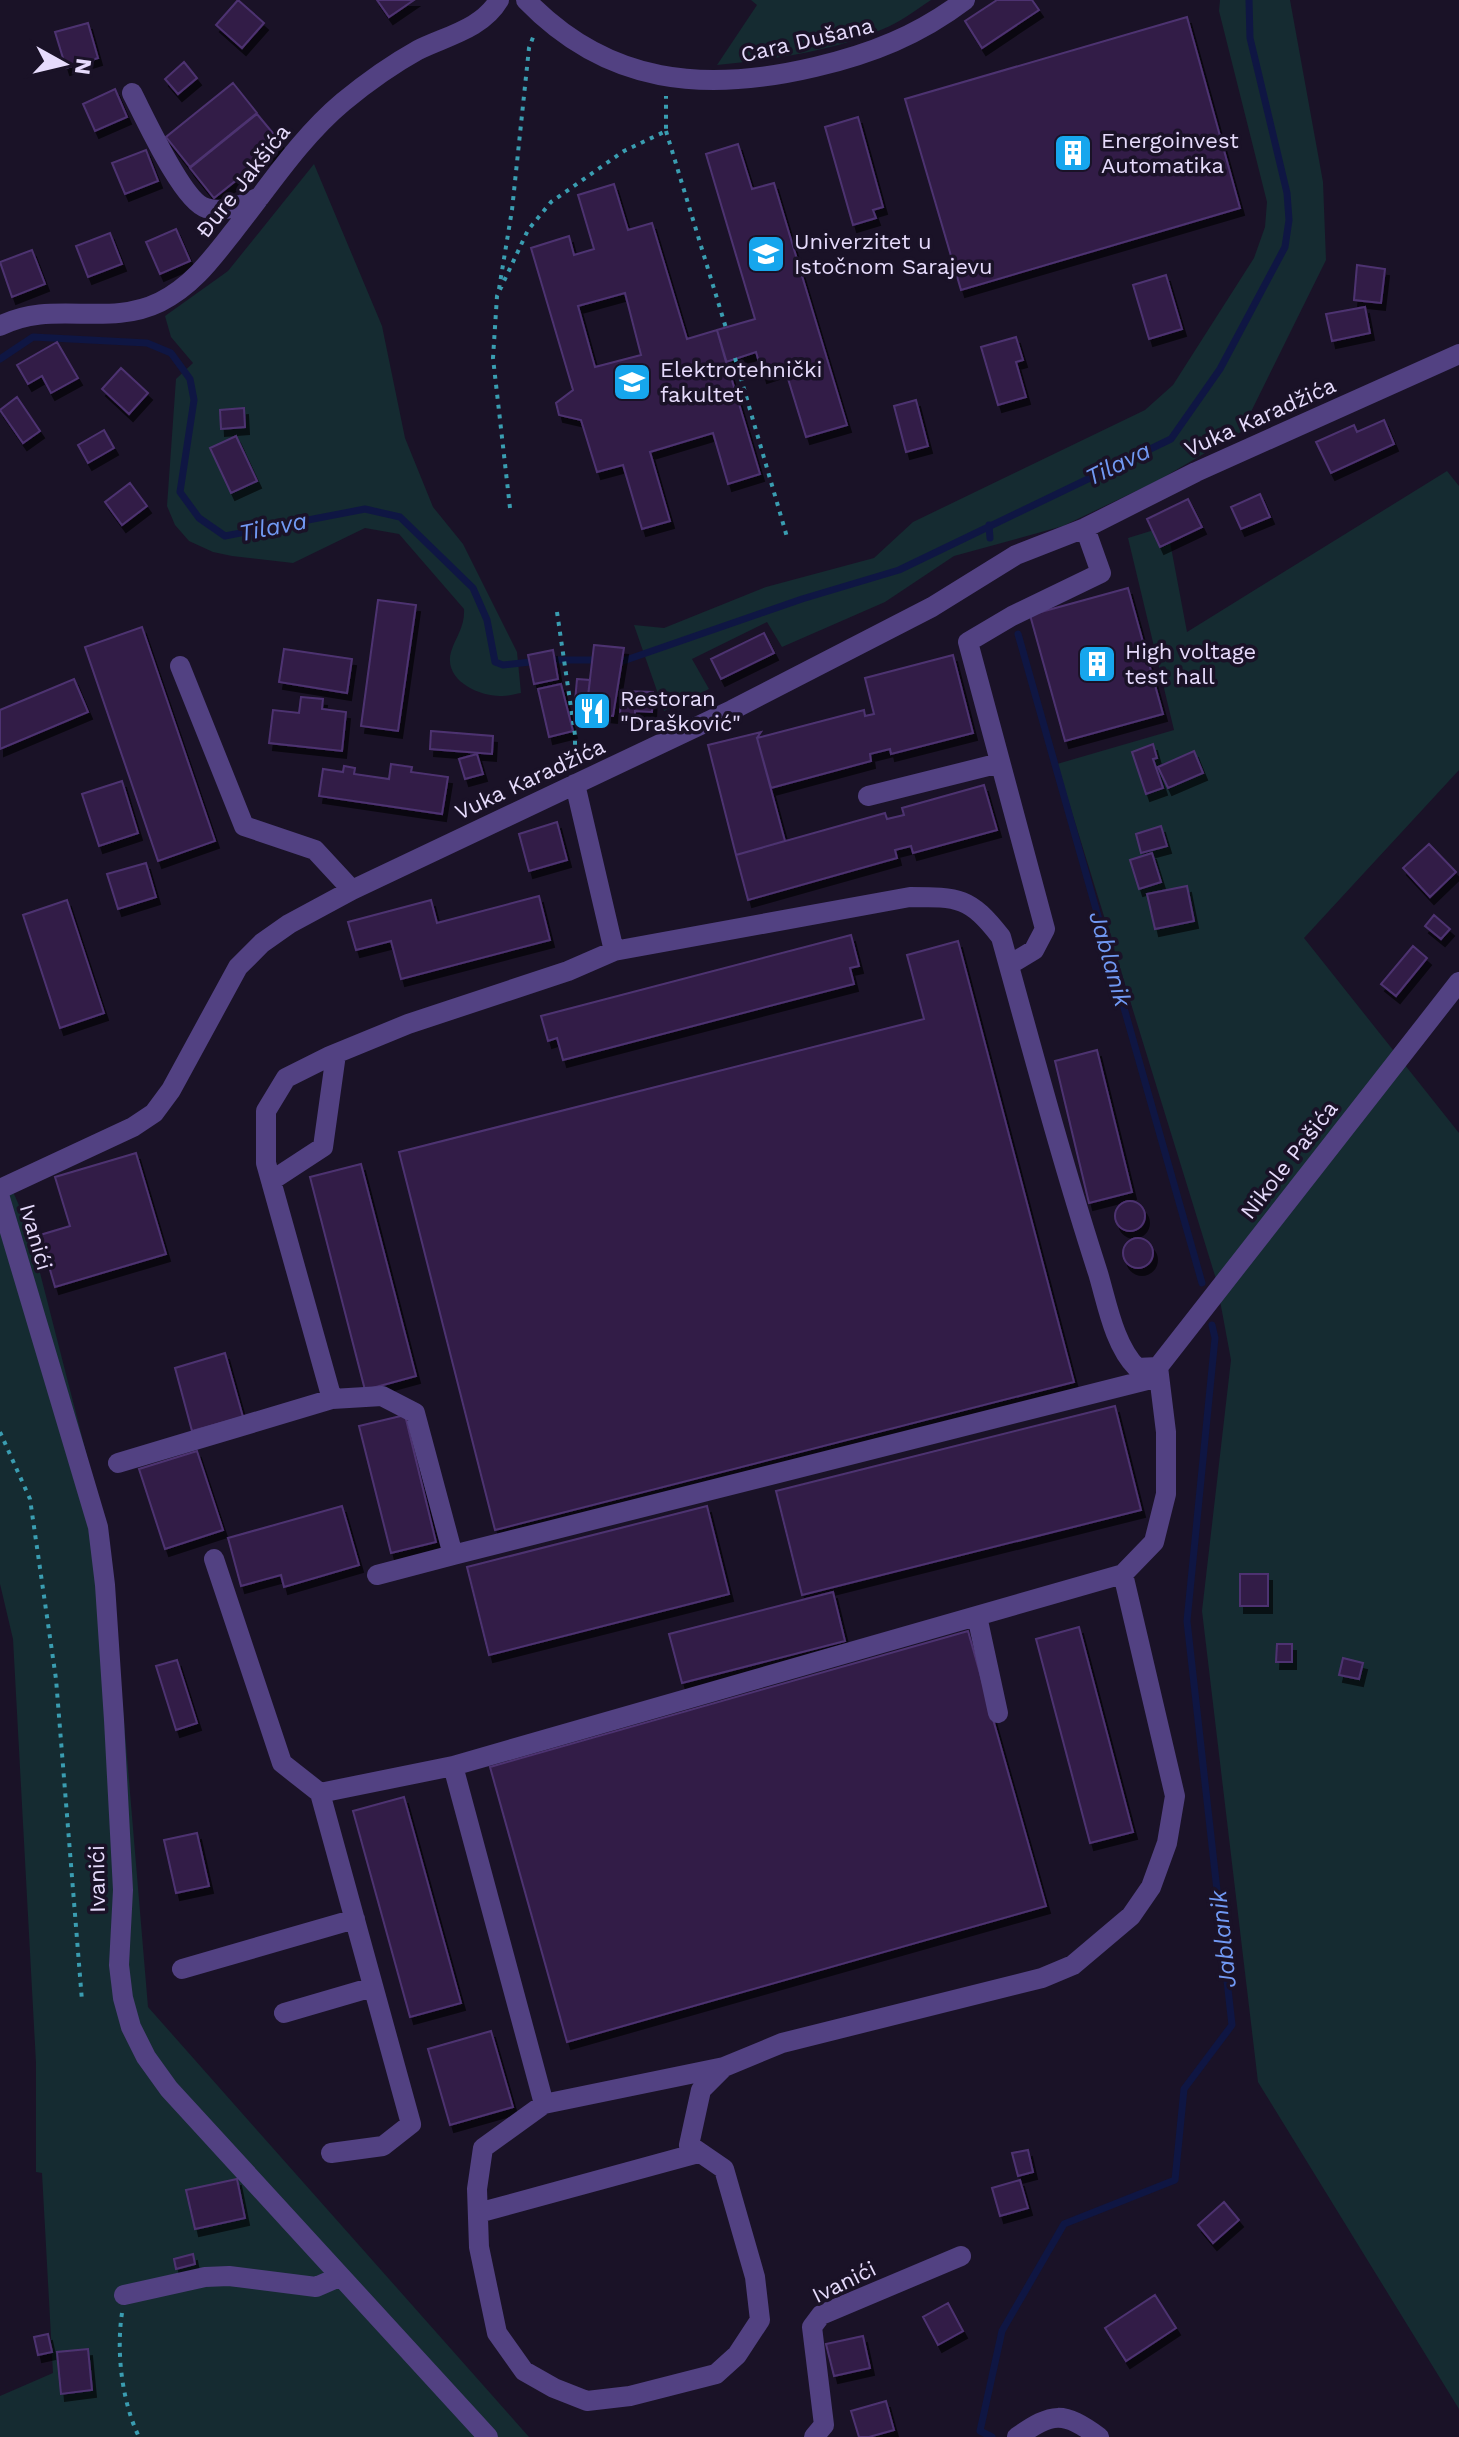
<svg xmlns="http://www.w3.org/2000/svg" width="1459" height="2437" font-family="'Work Sans',sans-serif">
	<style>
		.green { fill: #152b31 }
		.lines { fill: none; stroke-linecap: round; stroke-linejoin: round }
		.stream { stroke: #0f1643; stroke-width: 7 }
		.building { fill: #301f47; stroke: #4e3371; stroke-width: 2; fill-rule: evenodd; filter: url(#shadow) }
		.path { stroke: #3a9db1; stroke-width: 4; stroke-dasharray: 4 6; stroke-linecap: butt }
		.minor { stroke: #524182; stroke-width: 20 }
		.labels { text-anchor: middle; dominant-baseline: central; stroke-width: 7; stroke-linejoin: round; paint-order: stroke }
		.street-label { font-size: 22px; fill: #e6dbfc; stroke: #1a1227 }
		.poi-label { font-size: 22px; fill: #e6dbfc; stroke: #1a1227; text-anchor: start }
		.water-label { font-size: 24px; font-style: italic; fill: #7199f4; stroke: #1a1227 }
	</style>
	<defs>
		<filter id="shadow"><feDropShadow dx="4" dy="7" stdDeviation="0" flood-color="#0009"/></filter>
	</defs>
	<rect width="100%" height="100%" fill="#1a1227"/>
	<path class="green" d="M751,0H931C916,10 900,22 883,29C832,52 772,59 717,65L757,5Z
		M1220,0H1290L1323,182L1326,260L1241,432L1159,480L1063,526L954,556L885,602L782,647L767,622L692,659L709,689L664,711L634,625L664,628L766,587L874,558L913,522L1145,410L1173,385L1254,258L1265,227L1267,202L1219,11Z
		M314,164L382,326L405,438L433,507L463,544L517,652L521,693C515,694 508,696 502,696C479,697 443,680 451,652C456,636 465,627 464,609L399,534L365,528L293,563L232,556L213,552L189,541L175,525L167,506L176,379L193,363L171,337L165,316L228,271Z
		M1447,471L1459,486V770L1304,938L1459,1133V2409L1258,2082L1202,1611L1231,1360L1216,1279L1057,764L1174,730L1128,538L1167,526L1187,632Z
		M7,1178L28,1226L109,1542L148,2007L529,2437H0V2396L53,2373L42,2173L36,2172V2063L13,1639L0,1584V1181Z"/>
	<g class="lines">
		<path class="stream" d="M0,359L33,337L147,343L171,353L190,379L194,400L180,492L199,518L225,536L365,509L400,517L473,588L487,620L495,662L503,665L530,662
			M989,525L990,538
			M1018,634L1202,1283
			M555,660H592
			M623,661L802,599L899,570L1171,439L1220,369L1285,247L1289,220L1287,193L1250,38L1249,0
			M992,2437L980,2431L1002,2331L1064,2224L1175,2180L1184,2089L1232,2025L1187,1621L1215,1338L1212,1325"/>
	</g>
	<path class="building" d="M238,0L264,23L242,48L216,25Z
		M377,0H414L389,17Z
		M997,0H1032L1039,10L982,48L965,21Z
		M1187,17L1240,208L961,290L905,99Z
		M88,23L98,58L66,68L55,32Z
		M184,62L197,78L178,94L165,79Z
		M233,83L257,113L190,167L166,137Z
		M115,89L127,117L95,131L83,104Z
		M257,114L282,144L214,198L190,168Z
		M858,117L883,207L873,210L876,218L853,225L825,127Z
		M738,144L752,189L774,183L847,425L806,437L785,369L763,376L756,352L726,362L717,330L755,319L706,154Z
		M146,150L158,181L125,194L112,163Z
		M614,184L628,230L652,223L687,339L717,330L760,474L728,484L713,433L650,452L670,521L642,529L623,465L597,472L581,420L559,415L556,403L573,390L531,248L569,236L574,255L594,249L578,195ZM625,293L641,355L595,367L578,306Z
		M176,229L190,261L160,274L146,242Z
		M110,233L122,264L88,277L76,246Z
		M32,250L45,284L12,297L0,262Z
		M1357,265L1385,269L1381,303L1354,300Z
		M1166,275L1182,329L1149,339L1133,285Z
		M1365,307L1370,333L1332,341L1326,314Z
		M1016,337L1023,360L1016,362L1026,397L998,405L981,347Z
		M57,342L78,378L51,393L42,376L28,384L17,365Z
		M121,368L148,393L129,414L102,389Z
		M17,397L40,431L23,443L0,410Z
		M916,400L928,446L906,452L894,406Z
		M244,408L245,427L221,429L220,410Z
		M1384,420L1394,444L1331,473L1316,442L1354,425L1357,432Z
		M104,430L114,448L88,463L78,445Z
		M236,436L257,481L231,493L210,448Z
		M130,483L147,506L122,525L105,502Z
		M1260,494L1270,517L1241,529L1231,507Z
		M1188,499L1202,527L1160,547L1147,519Z
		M1128,588L1163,714L1065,741L1030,615Z
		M378,600L416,605L398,731L361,726Z
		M142,627L215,841L158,861L85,647Z
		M764,633L774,653L721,679L711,659Z
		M594,645L624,648L613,716L586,713Z
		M284,649L352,659L347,693L279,682Z
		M553,650L558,679L534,684L528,655Z
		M953,655L973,733L891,754L890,749L870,754L871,761L771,788L757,738L864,710L865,716L874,714L865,678Z
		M74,679L88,712L0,749V710Z
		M577,679L590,680L586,713H574Z
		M561,684L573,731L549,737L538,689Z
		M621,691L653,692L652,712L635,711V717L620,716Z
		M301,697L323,699L322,709L346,712L342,751L269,743L273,710L299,713Z
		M431,731L493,736L492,754L430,749Z
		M761,732L757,738L785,841L736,855L708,745Z
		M1153,744L1157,758L1153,759L1163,788L1146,794L1132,752Z
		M1194,751L1203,773L1168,788L1158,767Z
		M477,754L483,774L465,779L459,759Z
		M391,764L412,767L411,772L448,777L442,814L319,796L323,769L343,772L344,766L355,768L354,774L389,779Z
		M122,781L138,833L99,846L82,794Z
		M984,785L997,830L913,853L911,846L895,850L897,858L748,900L736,855L885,813L887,819L904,815L902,808Z
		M557,822L567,860L529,871L519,834Z
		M1161,826L1167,846L1141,853L1136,834Z
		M1429,844L1456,872L1430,897L1403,868Z
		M1152,853L1161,882L1139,889L1130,860Z
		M146,863L156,897L118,909L107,874Z
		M1187,886L1194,921L1155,929L1147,894Z
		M539,896L550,940L401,979L391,941L356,950L348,922L431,900L437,923Z
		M67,900L104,1013L60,1028L23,915Z
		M1434,915L1450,929L1441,939L1425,926Z
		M851,935L859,966L850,968L854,984L563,1060L557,1038L548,1041L541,1016Z
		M958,941L1074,1382L495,1530L399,1152L924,1019L907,955Z
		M1413,946L1427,958L1396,996L1381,984Z
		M1097,1050L1132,1192L1089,1203L1055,1061Z
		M136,1153L166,1254L55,1287L40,1235L70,1226L55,1177Z
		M361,1164L416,1376L365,1390L310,1177Z
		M1115 1216a15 15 0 1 1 30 0a15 15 0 1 1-30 0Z
		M1123 1253a15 15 0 1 1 30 0a15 15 0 1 1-30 0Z
		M225,1353L243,1417L192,1431L175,1368Z
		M1115,1406L1141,1510L802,1595L776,1491Z
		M405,1415L436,1542L391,1553L359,1426Z
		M197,1451L223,1530L165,1549L139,1469Z
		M342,1506L359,1565L284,1587L281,1575L241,1586L228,1538Z
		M707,1506L729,1594L489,1655L467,1567Z
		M1240,1574H1268V1606H1240Z
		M833,1592L845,1641L682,1683L669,1634Z
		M1079,1627L1133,1832L1090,1843L1036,1639Z
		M968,1631L1046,1906L567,2042L490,1767Z
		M1277,1644H1292V1662H1276Z
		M1343,1658L1363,1663L1359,1679L1339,1675Z
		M177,1660L197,1723L176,1730L156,1666Z
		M404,1797L461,2003L410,2017L353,1811Z
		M197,1833L209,1886L176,1893L164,1840Z
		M491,2031L513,2107L450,2125L428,2049Z
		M1028,2150L1033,2172L1018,2176L1012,2153Z
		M237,2179L245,2218L195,2229L186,2190Z
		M1020,2180L1028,2208L1000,2216L992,2188Z
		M1224,2202L1239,2220L1213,2243L1198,2225Z
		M193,2254L195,2264L176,2269L174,2259Z
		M1155,2295L1176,2328L1126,2361L1105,2328Z
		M948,2303L963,2331L938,2345L923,2317Z
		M48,2334L52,2352L38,2355L34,2337Z
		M863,2336L870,2368L834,2376L826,2344Z
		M88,2349L92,2390L61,2394L57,2352Z
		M886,2401L894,2430L869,2437H859L851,2411Z"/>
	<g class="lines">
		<path class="path" d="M666,131L726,328
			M499,289L512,210L529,48L535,32
			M735,358L787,537
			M510,508L493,358L497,296L528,230L551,202L624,151L666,131V96
			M557,612L575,735V762
			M0,1432L30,1499L56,1679L82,2001
			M122,2313C116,2352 122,2402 139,2437"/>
		<path class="minor" d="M526,0C608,85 705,93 815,67C871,54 919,35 965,0
			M132,93C144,116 183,202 206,208C225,214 243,204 260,197
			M0,326C52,299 107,328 160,302C192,286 211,260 233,232C268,188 300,138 343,102C366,83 391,65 418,50C446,36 482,29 499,0
			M180,666L244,826L315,850L352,890
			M575,784L614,951
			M868,796L1000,763
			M1009,965L1034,950L1045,929L968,642L1012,616L1101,573L1085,528
			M271,1181L323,1147L336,1054
			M0,1189L133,1127L154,1113L171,1090L238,967L262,943L289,924L352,890L732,710L932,607L1016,555L1085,528L1196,472L1459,354
			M0,1198L98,1527L105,1585L114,1720L123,1890L119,1965L123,1998L131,2027L146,2057L169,2089L488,2437
			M1158,1367L1459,982
			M332,1399L266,1163V1111L286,1078L330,1056L408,1024L568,971L614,951L910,897C959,897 970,897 1001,937C1032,1049 1062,1162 1098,1273C1107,1303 1114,1345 1137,1368L1158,1367
			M118,1463L332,1399L382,1396L415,1413L453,1555L377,1575
			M453,1555L1159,1377
			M214,1559L282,1763L320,1793L453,1766
			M977,1616L998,1713
			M320,1793L411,2124L383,2146L331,2153
			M182,1969L355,1919
			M284,2013L373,1987
			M724,2067L544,2104L483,2148L477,2189L479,2247L497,2333L524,2371L554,2388L587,2401L630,2396L716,2374L737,2355L760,2320L755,2277L724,2169L689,2145L701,2090L724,2067L782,2043L1042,1978L1073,1965L1131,1916L1151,1887L1167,1843L1175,1796L1123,1574L1154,1542L1166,1494V1432L1158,1367
			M544,2104L453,1766L1123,1574
			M478,2213L698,2153
			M124,2295L205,2277L229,2276L316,2287L339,2277
			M814,2437L824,2425L812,2327L821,2315L961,2256
			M1017,2437C1053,2412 1063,2411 1099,2437"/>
	</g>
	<defs>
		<symbol id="building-square" viewBox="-11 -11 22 22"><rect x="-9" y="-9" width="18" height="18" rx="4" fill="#16a6ed" stroke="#1a1227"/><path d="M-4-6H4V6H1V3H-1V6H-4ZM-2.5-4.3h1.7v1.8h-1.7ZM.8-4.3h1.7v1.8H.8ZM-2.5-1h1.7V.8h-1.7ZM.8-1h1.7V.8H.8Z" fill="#fff"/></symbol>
		<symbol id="university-square" viewBox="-11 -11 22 22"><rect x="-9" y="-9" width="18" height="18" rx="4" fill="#16a6ed" stroke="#1a1227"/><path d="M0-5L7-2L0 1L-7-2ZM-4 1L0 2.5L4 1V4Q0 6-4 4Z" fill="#fff"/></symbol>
		<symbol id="restaurant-square" viewBox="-11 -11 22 22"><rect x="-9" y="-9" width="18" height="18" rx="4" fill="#16a6ed" stroke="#1a1227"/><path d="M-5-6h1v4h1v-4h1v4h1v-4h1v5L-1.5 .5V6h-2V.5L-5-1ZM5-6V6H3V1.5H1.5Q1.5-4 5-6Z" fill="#fff"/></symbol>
	</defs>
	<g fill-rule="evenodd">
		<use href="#building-square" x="1051" y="131" width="44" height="44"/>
		<use href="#university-square" x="744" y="232" width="44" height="44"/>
		<use href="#university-square" x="610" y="360" width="44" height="44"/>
		<use href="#building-square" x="1075" y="642" width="44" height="44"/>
		<use href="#restaurant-square" x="570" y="689" width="44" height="44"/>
	</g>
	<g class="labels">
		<g class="street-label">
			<text transform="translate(807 40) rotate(-13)">Cara Dušana</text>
			<text transform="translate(243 181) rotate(-52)">Đure Jakšića</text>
			<text transform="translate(1260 417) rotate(-24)">Vuka Karadžića</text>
			<text transform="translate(530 779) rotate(-25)">Vuka Karadžića</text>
			<text transform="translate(1289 1160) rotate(-52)">Nikole Pašića</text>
			<text transform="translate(36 1237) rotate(74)">Ivanići</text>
			<text transform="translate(97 1879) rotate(-91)">Ivanići</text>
			<text transform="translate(844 2282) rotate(-26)">Ivanići</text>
		</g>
		<g class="poi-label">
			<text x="1101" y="140">Energoinvest<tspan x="1101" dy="25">Automatika</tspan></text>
			<text x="794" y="241">Univerzitet u<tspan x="794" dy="25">Istočnom Sarajevu</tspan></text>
			<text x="660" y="369">Elektrotehnički<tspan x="660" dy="25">fakultet</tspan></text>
			<text x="1125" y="651">High voltage<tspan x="1125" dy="25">test hall</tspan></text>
			<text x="620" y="698">Restoran<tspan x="620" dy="25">"Drašković"</tspan></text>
		</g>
		<g class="water-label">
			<text transform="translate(1118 464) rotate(-26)">Tilava</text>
			<text transform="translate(273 527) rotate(-11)">Tilava</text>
			<text transform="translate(1110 959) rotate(74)">Jablanik</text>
			<text transform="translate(1223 1939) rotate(-96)">Jablanik</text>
		</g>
	</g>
	<g transform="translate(64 64) rotate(98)" stroke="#1a1227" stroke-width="6" paint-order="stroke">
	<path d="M0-6L14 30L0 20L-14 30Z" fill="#e6dbfc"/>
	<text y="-12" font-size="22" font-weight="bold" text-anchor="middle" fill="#e6dbfc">N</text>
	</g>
</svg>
